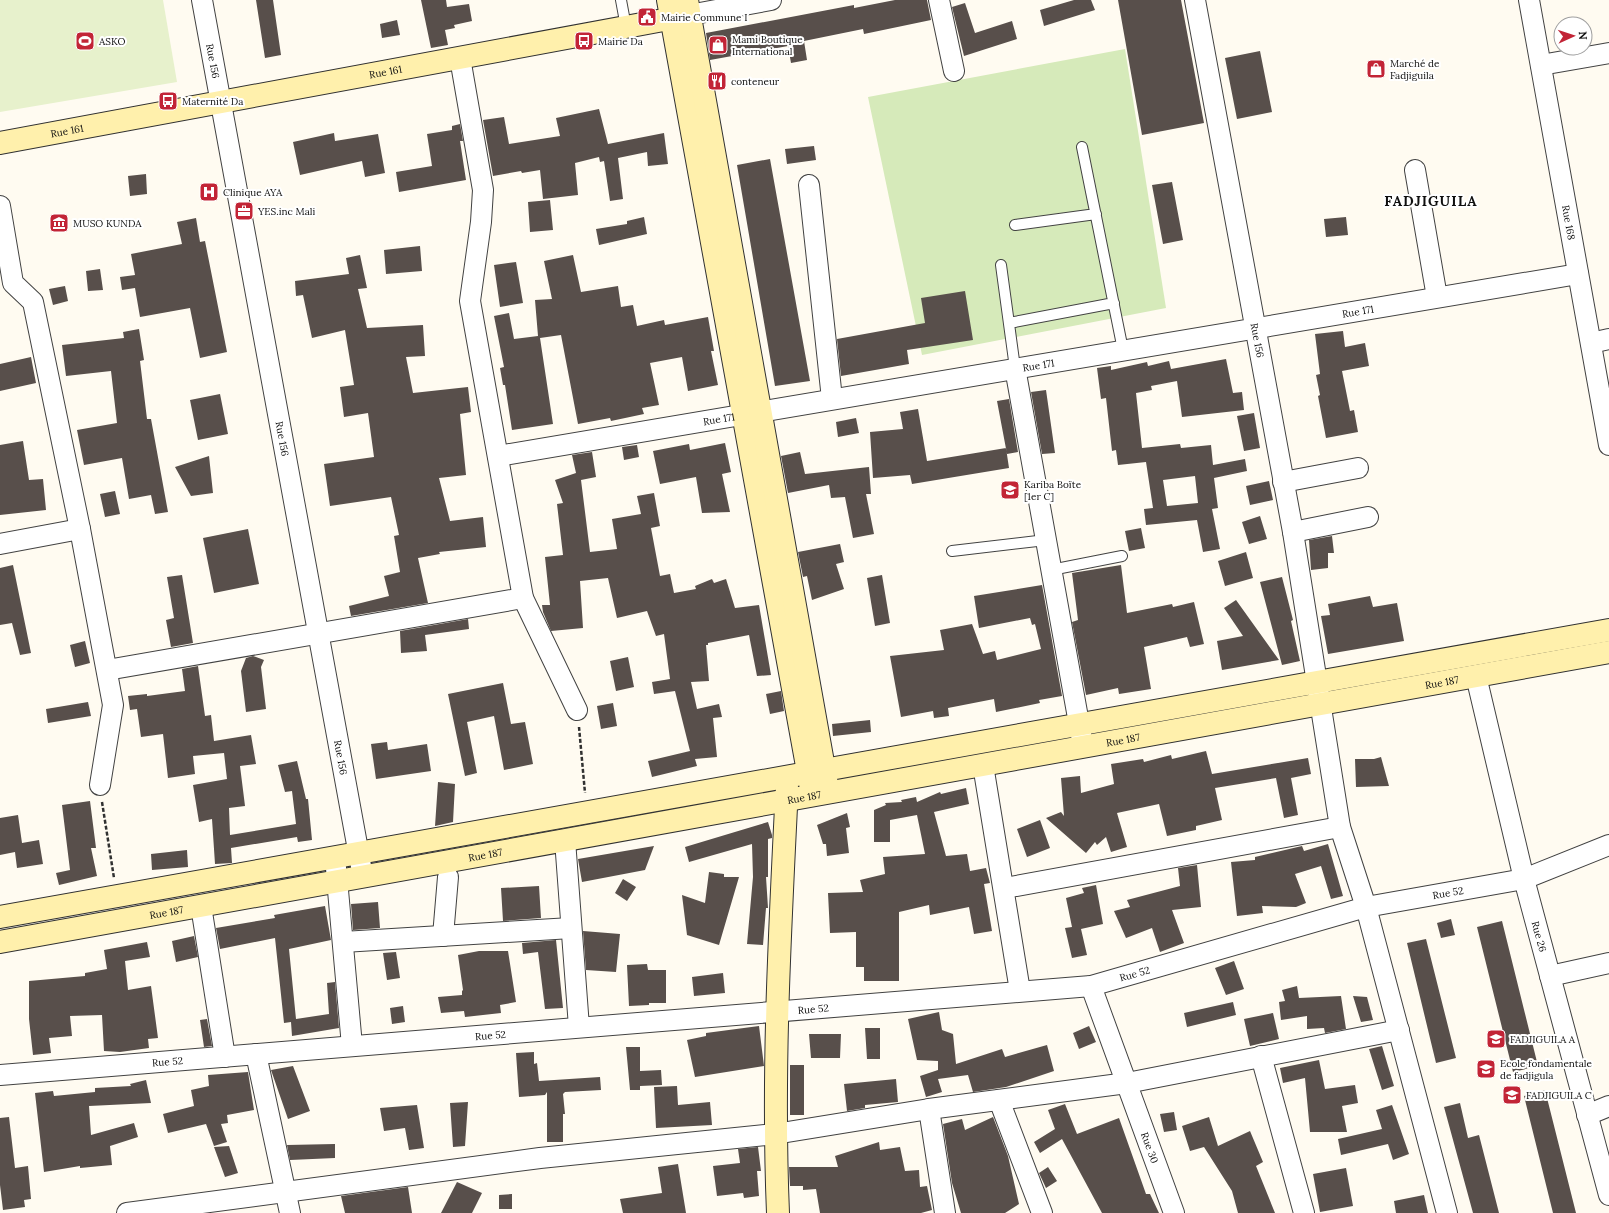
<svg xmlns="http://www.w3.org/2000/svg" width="1609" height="1213" font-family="Lora,serif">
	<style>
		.green { fill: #d6eaba }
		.pitch { fill: #e7f1cc }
		.building { fill: #584f4b; fill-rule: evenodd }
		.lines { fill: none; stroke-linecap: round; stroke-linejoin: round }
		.lane-casing { stroke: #424242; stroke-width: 12 }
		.street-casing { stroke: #424242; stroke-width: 22 }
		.secondary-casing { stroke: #313131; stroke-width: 24 }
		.path { stroke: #313131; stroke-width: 2.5; stroke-dasharray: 4 2; stroke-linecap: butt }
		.lane { stroke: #fff; stroke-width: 10 }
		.street { stroke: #fff; stroke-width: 20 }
		.secondary { stroke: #fff0ac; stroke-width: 22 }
		.labels { text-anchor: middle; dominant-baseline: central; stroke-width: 4; stroke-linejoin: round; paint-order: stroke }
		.poi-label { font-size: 10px; fill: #0f0f0f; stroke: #fff; text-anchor: start }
		.street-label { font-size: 10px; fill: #0f0f0f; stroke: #fff }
		.district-label { font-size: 14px; font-weight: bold; letter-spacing: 1px; fill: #0f0f0f; stroke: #fff }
	</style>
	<rect width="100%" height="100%" fill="#fffbf1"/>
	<path class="green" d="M1125,49L1166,308L922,355L868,97Z"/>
	<path class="pitch" d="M0,0H163L177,82L0,112Z"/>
	<path class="building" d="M256,0H273L281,55L265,58Z
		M421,0H446L447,7L469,4L472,21L454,25L455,28L445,30L448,45L431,48Z
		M895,0H927L931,20L864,34L863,29L804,41L807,60L791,63L788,46L710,60L706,33L854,5V8Z
		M1074,0H1091L1095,10L1044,26L1040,10Z
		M1118,0H1181L1204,123L1142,135Z
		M965,3L975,33L1012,21L1017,39L964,56L952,7Z
		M397,20L400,35L382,38L380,24Z
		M1260,51L1272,112L1237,119L1225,58Z
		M599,109L608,144L664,133L668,164L648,166L647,152L618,158L623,199L610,201L604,161L600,162L599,157L575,163L578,195L543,199L540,170L522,173L521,171L493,176L483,120L504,117L509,144L560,136L556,118Z
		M460,124L463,141H460L466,180L399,192L396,172L432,166L427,134L452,130V126Z
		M334,133L335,141L378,134L385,173L365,177L362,161L300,175L293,142Z
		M814,146L816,160L787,164L785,149Z
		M770,159L810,381L775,386L737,165Z
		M146,174L147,194L130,196L128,176Z
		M1172,182L1183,240L1163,244L1152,185Z
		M550,200L553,230L530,232L528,202Z
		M644,217L647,234L599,245L596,229L627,224V221Z
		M1346,217L1348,235L1326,237L1324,219Z
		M196,218L200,242L205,241L227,352L200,358L190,308L140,317L135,288L122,290L120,277L135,275L131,254L182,244L177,222Z
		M420,246L422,271L386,274L384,250Z
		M360,255L367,288L358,289L367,328L423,325L425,356L406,357L413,393L468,387L471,412L460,414L466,475L439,478L450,521L483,517L486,547L439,552L440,554L418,558L428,603L351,616L349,606L389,596L384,576L400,572L394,536L399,535L391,497L330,506L324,464L374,457L368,413L344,417L340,387L354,385L345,330L312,338L303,295L296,296L295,281L349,274L346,258Z
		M573,255L581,292L618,286L621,307L633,305L637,326L664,320L665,325L708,317L714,351H711L718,385L688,391L682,357L650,363L659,405L642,408L644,414L611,421L610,418L578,424L561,335L540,338L553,424L512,430L505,385H503L500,368L504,367L494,316L509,313L514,339L538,336L535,300L552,299L544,261Z
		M516,262L523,303L500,307L494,265Z
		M100,269L103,290L88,291L86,271Z
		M65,286L68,301L53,305L49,289Z
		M965,291L973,340L907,350L909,364L841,376L837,339L925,323L921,298Z
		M139,329L144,360L140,361L147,419H151L168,512L155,514L151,495L129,499L122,458L84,465L77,430L117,423L111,371L66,376L62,345L124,338L123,332Z
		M1343,331L1345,347L1365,343L1369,366L1342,371L1350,411L1354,410L1358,432L1326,438L1318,396L1320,395L1316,375L1320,374L1315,334Z
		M31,357L36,383L0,391V364Z
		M1226,359L1233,393L1242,392L1244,410L1182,417L1177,381L1151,386L1152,390L1136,393L1142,448L1180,444L1181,448L1211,445L1213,465L1245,459L1247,471L1214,478L1218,508L1212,509L1220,549L1203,552L1197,520L1146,525L1144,509L1153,508L1146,462L1118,465L1116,450L1112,451L1106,398L1101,399L1097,368L1111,366V370L1147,362L1148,366L1169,361L1171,369ZM1195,476L1198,503L1167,506L1163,480Z
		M1046,390L1055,453L1042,454L1031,392Z
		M220,394L228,434L198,440L190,400Z
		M1009,399L1018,452L1007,454L997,401Z
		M918,409L927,461L1006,448L1009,468L912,484L910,475L873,478L870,432L903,429L900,412Z
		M1254,413L1260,448L1244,451L1237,416Z
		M856,418L859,433L838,437L836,422Z
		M23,441L29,480L43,479L46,510L0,515V445Z
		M725,443L731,472L722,474L730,512L702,513L696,477L660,484L653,451L689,444L690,450Z
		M637,445L639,457L624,460L622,447Z
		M592,452L596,477L581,480L590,552L617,549L612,519L641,514L637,496L654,493L660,526L651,528L660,576L670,574L674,593L696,589L695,586L712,579L714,583L726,579L735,608L759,605L771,675L757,676L749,635L708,643V645H706L709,681L691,682L697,709L719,704L722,717L713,718L717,757L695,759L697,766L652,777L648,761L690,751L675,691L654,694L652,682L670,679L664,634L656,636L647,611L617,618L608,578L580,581L583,628L551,631L543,612L542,605H550L545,557L563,555L557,504L563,503L555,480L576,473L572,455Z
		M800,452L805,474L869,467L871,494H866L874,534L853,538L845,497L831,498L829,485L788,493L781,456Z
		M209,456L213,493L191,496L175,467Z
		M1269,481L1273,500L1250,505L1246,486Z
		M115,491L120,514L105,517L100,494Z
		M1260,516L1267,539L1249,544L1242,522Z
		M1141,528L1145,548L1129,551L1125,531Z
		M248,529L259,584L214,593L203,538Z
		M1332,536L1334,553H1328V568L1311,570L1309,540Z
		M840,544L844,562L836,564L844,589L812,600L807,576L803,577L798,552Z
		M1246,552L1253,578L1225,586L1218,561Z
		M13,565L31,653L20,655L12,623L0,625V568Z
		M1121,565L1127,613L1172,604L1173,607L1194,602L1204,644L1190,647L1187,637L1144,647L1151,689L1119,694L1118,688L1086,695L1072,622L1078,620L1072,573Z
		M182,575L193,643L171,647L166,620L174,618L167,577Z
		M882,575L890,623L875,626L867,578Z
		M1282,577L1293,620L1291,621L1300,661L1282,665L1260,582Z
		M1042,585L1062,696L1039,700L1040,703L996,712L994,699L948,708L949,716L934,718L933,711L901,717L890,656L944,650L940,630L972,624L983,654L995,651L997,660L1041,649L1035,624L1032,625L1030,618L979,628L974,596Z
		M1370,596L1373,607L1397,603L1404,641L1328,654L1321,616L1330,615L1328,604Z
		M1236,600L1279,660L1222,670L1217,641L1243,636L1224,608Z
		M468,619L469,629L425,635L427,651L401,653L400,631Z
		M85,641L90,663L75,667L70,645Z
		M253,656L264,660L261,667L266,709L246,712L241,671L246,658Z
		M628,657L634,687L616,691L610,661Z
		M198,666L205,716L211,715L214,741L251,735L256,764L240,766L245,806L229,808L230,835L296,824L292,791L285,792L278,765L297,761L306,799H308L312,840L298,842L297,837L231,848L232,863L215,864L212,819L199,822L193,785L227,779L224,753L193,756L195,774L168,778L163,734L141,737L137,709L130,710L128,696L147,694V696L185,691L182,669Z
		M503,683L511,724L525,722L533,764L504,770L494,716L467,722L477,773L465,776L448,694Z
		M781,691L784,711L770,714L766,694Z
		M88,702L91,716L48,723L46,709Z
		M613,703L617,726L601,729L597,706Z
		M870,720L871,732L833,736L832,724Z
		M387,742L388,750L427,744L431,771L376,779L371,744Z
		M1206,751L1212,774L1308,758L1311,774L1291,778L1298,815L1284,818L1276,778L1215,788L1222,820L1196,826V830L1167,836L1159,804L1117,813L1127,847L1111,852L1106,837L1097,845L1095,842L1086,853L1046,818L1061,812L1064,816L1061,778L1080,776L1081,793L1114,784L1111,764L1143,759L1144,762L1171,755L1172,759Z
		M1381,757L1389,786L1356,787L1355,759H1374Z
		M438,782L455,784L453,822L435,826Z
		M966,788L969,804L934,812L946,856L967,854L970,871L986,868L990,883L984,884L992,931L974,934L969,907L930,915L929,905L899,912V981H864V967H856V932L830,933L828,893L863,892L860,880L885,874L883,857L925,854L917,815L890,820V842H874V810L886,805L885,803L902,802L901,800L916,797L917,802L940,792L941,794Z
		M90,801L96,848H91L97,876L59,885L56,873L70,870L62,805Z
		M847,813L850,827L846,828L849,853L827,856L826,844H823L817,825Z
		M18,815L22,843L39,840L43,864L17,868L15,852L0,855V818Z
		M1040,820L1050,848L1027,857L1017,829Z
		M768,822L772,835V838L768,839V877H766L768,908H766L763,945L747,944L753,877L752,844L689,862L685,847Z
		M1328,844L1343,896L1331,899L1321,866L1295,874L1306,903L1296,907L1262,906L1263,913L1237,916L1231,862L1255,860V857L1302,846L1304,851Z
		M654,846L645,870L582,882L578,859Z
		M187,850L188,867L152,870L151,854Z
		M1197,865L1201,907L1172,910L1184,943L1160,952L1152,928L1126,938L1114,911L1130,907L1127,900L1180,886L1178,868Z
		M709,872L724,874V877H739L719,945L687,935L682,895L705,903Z
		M623,879L636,887L627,901L615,893Z
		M1096,885L1103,924L1081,929L1087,955L1072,958L1065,928L1072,927L1066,898L1084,893L1082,888Z
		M539,886L541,918L503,921L501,888Z
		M378,902L380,928L353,930L351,904Z
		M325,906L331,940L289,949L296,1019L329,1014L327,983L335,982L339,1028L292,1036L291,1022L284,1023L275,938L220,949L216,928L275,918L274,915Z
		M1451,919L1455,935L1441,938L1437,923Z
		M1502,921L1538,1066L1513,1072L1477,927Z
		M583,931L620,934L616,972L586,970Z
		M194,936L198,957L176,962L172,941Z
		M1426,939L1456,1058L1436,1063L1407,943Z
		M556,940L563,1008L545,1009L538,952L523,954L522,943Z
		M147,942L150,957L125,961L128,990L151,986L158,1038L148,1039L149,1048L120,1052L104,1051L102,1015L70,1016L72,1036L49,1038L51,1053L33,1055L29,1019V981L85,976V973L107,969L104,950Z
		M479,951H508L516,1002L500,1005L501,1013L465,1017L464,1011L441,1013L438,997L462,995V991L463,990L458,955Z
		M396,952L400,978L387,980L383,953Z
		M1234,961L1244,989L1226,995L1215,968Z
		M647,964L648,970H666V1003H649V1005L629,1006L627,965Z
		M723,973L725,993L694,996L692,977Z
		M1297,986L1299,998L1341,996L1346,1029L1325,1033L1324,1028L1307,1029V1016L1281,1020L1279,1002L1285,1001L1282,990Z
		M1353,996L1367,997L1373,1020L1361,1022Z
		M1233,1002L1236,1015L1187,1027L1184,1013Z
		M403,1006L405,1022L392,1024L390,1008Z
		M939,1012L942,1030L953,1034L956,1064L1002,1049L1005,1057L1047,1045L1054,1071L1006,1087L973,1092L968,1075L938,1079L942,1092L926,1097L920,1076L938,1070V1061L917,1060L908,1019Z
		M1273,1013L1279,1039L1250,1046L1244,1019Z
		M207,1019L212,1046L204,1047L200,1020Z
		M759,1026L764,1066L695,1077L687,1040L706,1036V1033Z
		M1089,1026L1096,1042L1079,1049L1073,1033Z
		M865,1028H880V1059H867Z
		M809,1034H841L840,1058H811Z
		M1382,1046L1394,1086L1382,1090L1369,1049Z
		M626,1047H640V1071L661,1070L662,1085L640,1086V1090H630Z
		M534,1052V1064L537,1063L539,1081L600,1077L601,1090L565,1092L563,1094L565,1114H563V1142H547V1092L545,1095L519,1097L516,1053Z
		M1319,1060L1325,1089L1355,1085L1358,1103L1342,1106L1347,1132H1310L1305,1078L1283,1083L1280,1068Z
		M790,1065H804V1115H790Z
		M293,1066L310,1111L288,1119L271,1070Z
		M248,1072L254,1110L227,1115L228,1123L221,1124L227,1142L214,1146L206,1124L168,1133L163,1114L194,1106L191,1090L209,1086L208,1075Z
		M896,1079L898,1102L865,1105V1108L847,1111L844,1084Z
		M146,1080L151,1103L89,1106L91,1135L134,1123L138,1137L110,1146L112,1165L80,1168V1166L44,1172L35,1093L53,1091L54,1096L95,1092V1088L131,1086L130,1084Z
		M677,1086L678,1105L710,1102L712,1125L656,1128L654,1087Z
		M1546,1090V1094L1576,1213H1553L1524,1096Z
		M468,1102L465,1146L453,1147L450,1103Z
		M1460,1103L1468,1138L1479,1135L1499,1213H1473L1444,1107Z
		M1065,1104L1077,1134L1119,1118L1146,1194H1150L1159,1213H1102L1062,1139L1040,1153L1034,1142L1055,1129L1048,1110Z
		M417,1105L424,1148L409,1150L405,1128L384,1131L380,1108Z
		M1392,1105L1409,1154L1393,1160L1388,1144L1341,1155L1338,1139L1382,1129L1376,1110Z
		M1174,1112L1177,1130L1164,1132L1160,1114Z
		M9,1117L15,1168L28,1166L31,1199L24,1200L25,1207L3,1210L0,1185V1118Z
		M993,1117L1008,1156L1019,1204L1005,1213H961L952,1183L943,1124L962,1119L965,1130Z
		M1209,1117L1218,1146L1250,1131L1263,1162L1256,1166L1275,1213H1238L1232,1191L1204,1147L1190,1151L1182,1126Z
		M879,1142L880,1150L900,1147L905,1171L919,1170L920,1187L927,1186L932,1210L921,1213H820L816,1189L803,1190V1186H790L789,1167H838L835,1156Z
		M335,1144V1158L290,1160L287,1145Z
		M229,1146L238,1173L225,1177L214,1147Z
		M758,1147L761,1171H757L759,1196L744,1198L743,1193L717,1196L713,1166L740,1163L738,1149Z
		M678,1164L686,1213H623L620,1199L662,1193L658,1167Z
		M1048,1167L1057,1181L1046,1188L1039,1173Z
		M1346,1168L1353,1206L1320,1212L1313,1174Z
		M457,1182L482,1193L472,1213H441Z
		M408,1187L412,1213H345L341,1196Z
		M512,1194V1209H499V1195Z
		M1424,1195L1428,1213H1396L1394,1201Z"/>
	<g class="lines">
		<defs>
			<path id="lane" d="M621,0L626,27
				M1082,147L1123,350
				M1015,225L1096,214
				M1001,265L1015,368
				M1009,323L1114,303
				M952,551L1046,540
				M1051,570L1122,556"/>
			<g id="street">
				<path id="s1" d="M202,0L363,877"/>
				<path d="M939,0L954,71"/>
				<path id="s2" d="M1195,0L1293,532L1340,827L1366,907L1447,1213"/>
				<path id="s3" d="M1529,0L1609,445"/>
				<path d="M689,15L771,0"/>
				<path d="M460,58L483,190L481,222L470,301L523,598L577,710"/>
				<path d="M1541,65L1609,53"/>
				<path d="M1415,170L1437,297"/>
				<path d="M809,185L832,399"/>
				<path d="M0,206L13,283L33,302L80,529L113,705L100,785"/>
				<path d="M1591,343L1609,339"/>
				<path d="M1015,368L1082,740"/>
				<path id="s4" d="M498,456L1578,274"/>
				<path d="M1283,482L1358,468"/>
				<path d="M1293,532L1368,517"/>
				<path d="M0,544L80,529"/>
				<path d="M107,670L523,598"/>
				<path id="s5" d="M1476,676L1524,879L1609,1195"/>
				<path d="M983,765L1020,991"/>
				<path d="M565,840L579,1027"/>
				<path d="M335,857L352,1046"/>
				<path d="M1005,888L1340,827"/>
				<path d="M201,906L225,1057"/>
				<path d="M443,936L448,877"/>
				<path d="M343,942L571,928"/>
				<path d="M1550,976L1609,963"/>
				<path id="s6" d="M1091,986L1174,1213"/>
				<path d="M256,1054L290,1213"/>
				<path d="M1261,1056L1304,1213"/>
				<path id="s7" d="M0,1075L1091,986L1366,907L1524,879L1609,845"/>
				<path d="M999,1100L1042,1213"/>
				<path d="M929,1109L945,1213"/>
				<path d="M1587,1115L1609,1106"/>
				<path d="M127,1213L540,1158L775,1134L929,1109L1127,1083L1399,1030"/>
			</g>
			<g id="secondary">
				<path d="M668,0L811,788"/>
				<path d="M687,0L827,785"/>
				<path id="s8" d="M0,143L685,16"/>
				<path d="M0,917L1609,630"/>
				<path id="s9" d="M0,942L1609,652"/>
				<path d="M778,1213C772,1071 780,929 787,787"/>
			</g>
		</defs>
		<use href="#lane" class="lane-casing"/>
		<use href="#street" class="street-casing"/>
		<use href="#secondary" class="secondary-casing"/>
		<path class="path" d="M579,727L585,793
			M102,802L114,878"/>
		<use href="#lane" class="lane"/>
		<use href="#street" class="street"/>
		<use href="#secondary" class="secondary"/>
	</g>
	<defs>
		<symbol id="civic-square" viewBox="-11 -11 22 22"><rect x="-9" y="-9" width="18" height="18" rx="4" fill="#c22436" stroke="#fff"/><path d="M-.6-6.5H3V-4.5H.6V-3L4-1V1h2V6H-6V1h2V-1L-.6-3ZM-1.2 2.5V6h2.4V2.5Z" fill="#fff"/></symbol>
		<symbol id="stadium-square" viewBox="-11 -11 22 22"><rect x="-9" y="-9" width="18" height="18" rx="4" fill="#c22436" stroke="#fff"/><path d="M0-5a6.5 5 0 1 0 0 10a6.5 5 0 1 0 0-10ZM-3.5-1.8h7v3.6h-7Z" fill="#fff"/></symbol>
		<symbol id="bus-square" viewBox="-11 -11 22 22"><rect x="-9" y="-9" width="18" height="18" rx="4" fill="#c22436" stroke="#fff"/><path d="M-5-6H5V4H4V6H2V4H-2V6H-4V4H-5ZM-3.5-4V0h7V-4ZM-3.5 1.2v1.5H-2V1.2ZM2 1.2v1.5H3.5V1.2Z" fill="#fff"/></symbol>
		<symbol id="shop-square" viewBox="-11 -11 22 22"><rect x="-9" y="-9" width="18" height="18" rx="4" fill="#c22436" stroke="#fff"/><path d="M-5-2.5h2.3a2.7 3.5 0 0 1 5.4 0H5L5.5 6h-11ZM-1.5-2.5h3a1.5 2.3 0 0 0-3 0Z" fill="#fff"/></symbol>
		<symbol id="restaurant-square" viewBox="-11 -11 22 22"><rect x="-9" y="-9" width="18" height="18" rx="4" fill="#c22436" stroke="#fff"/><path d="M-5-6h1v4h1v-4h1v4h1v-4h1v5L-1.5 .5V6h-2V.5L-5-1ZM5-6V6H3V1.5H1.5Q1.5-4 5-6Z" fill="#fff"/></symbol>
		<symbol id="hospital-square" viewBox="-11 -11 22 22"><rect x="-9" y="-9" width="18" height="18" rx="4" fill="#c22436" stroke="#fff"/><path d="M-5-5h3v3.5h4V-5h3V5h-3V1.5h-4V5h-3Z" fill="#fff"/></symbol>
		<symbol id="office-square" viewBox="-11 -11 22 22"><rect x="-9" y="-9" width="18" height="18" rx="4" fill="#c22436" stroke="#fff"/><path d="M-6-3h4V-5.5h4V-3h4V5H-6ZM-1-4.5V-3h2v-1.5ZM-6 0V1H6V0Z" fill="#fff"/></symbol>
		<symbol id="museum-square" viewBox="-11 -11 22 22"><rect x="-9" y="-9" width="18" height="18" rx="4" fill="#c22436" stroke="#fff"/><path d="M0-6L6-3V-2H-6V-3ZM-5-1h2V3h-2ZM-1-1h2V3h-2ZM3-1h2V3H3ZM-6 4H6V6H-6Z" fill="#fff"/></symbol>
		<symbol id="school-square" viewBox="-11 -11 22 22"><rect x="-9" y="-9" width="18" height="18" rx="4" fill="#c22436" stroke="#fff"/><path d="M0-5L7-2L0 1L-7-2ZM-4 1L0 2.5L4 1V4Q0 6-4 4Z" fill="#fff"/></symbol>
	</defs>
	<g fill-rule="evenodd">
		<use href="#civic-square" x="636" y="6" width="22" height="22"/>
		<use href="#stadium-square" x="74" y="30" width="22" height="22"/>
		<use href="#bus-square" x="573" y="30" width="22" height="22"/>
		<use href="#shop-square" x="707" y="34" width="22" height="22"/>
		<use href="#shop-square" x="1365" y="58" width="22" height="22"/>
		<use href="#restaurant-square" x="706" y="70" width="22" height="22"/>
		<use href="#bus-square" x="157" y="90" width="22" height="22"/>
		<use href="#hospital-square" x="198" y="181" width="22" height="22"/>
		<use href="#office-square" x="233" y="200" width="22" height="22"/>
		<use href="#museum-square" x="48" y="212" width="22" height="22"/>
		<use href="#school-square" x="999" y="479" width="22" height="22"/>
		<use href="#school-square" x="1485" y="1028" width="22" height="22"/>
		<use href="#school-square" x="1475" y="1058" width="22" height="22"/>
		<use href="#school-square" x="1501" y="1084" width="22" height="22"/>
	</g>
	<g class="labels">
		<g class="poi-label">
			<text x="661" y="17">Mairie Commune I</text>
			<text x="732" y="39">Mami Boutique<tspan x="732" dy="12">International</tspan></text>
			<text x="99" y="41">ASKO</text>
			<text x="598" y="41">Mairie Da</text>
			<text x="1390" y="63">Marché de<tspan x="1390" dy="12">Fadjiguila</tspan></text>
			<text x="731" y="81">conteneur</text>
			<text x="182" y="101">Maternité Da</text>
			<text x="223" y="192">Clinique AYA</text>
			<text x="258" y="211">YES.inc Mali</text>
			<text x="73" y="223">MUSO KUNDA</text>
			<text x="1024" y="484">Kariba Boïte<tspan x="1024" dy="12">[1er C]</tspan></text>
			<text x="1510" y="1039">FADJIGUILA A</text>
			<text x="1500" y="1063">Ecole fondamentale<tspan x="1500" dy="12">de fadjigula</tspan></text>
			<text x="1526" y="1095">FADJIGUILA C</text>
		</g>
		<g class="street-label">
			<text stroke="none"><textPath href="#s1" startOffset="62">Rue 156</textPath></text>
			<text stroke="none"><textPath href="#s8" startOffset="392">Rue 161</textPath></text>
			<text stroke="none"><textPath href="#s8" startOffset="68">Rue 161</textPath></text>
			<text stroke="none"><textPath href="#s3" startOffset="226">Rue 168</textPath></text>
			<text stroke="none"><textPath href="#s4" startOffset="872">Rue 171</textPath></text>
			<text stroke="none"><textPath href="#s2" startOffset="346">Rue 156</textPath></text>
			<text stroke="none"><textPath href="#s4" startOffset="548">Rue 171</textPath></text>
			<text stroke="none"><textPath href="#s4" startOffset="224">Rue 171</textPath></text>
			<text stroke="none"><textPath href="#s1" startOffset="446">Rue 156</textPath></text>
			<text stroke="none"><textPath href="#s9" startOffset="1465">Rue 187</textPath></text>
			<text stroke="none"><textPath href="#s9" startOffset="1141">Rue 187</textPath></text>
			<text stroke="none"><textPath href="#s1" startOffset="770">Rue 156</textPath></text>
			<text stroke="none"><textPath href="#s9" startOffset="817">Rue 187</textPath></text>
			<text stroke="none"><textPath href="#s9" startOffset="493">Rue 187</textPath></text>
			<text stroke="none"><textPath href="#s7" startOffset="1464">Rue 52</textPath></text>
			<text stroke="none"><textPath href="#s9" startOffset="169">Rue 187</textPath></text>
			<text stroke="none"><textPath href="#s5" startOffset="268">Rue 26</textPath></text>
			<text stroke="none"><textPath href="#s7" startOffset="1140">Rue 52</textPath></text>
			<text stroke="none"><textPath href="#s7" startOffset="816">Rue 52</textPath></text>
			<text stroke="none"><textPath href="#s7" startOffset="492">Rue 52</textPath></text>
			<text stroke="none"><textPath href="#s7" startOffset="168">Rue 52</textPath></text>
			<text stroke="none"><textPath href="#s6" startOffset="172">Rue 30</textPath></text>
		</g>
		<g class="district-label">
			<text x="1431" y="201">FADJIGUILA</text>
		</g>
	</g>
	<g transform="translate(1573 36) rotate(87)"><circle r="19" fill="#ffffff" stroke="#9f9f9f"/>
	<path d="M0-3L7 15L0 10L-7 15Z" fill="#c22436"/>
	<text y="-6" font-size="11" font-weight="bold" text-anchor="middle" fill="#0f0f0f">N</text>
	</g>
</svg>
